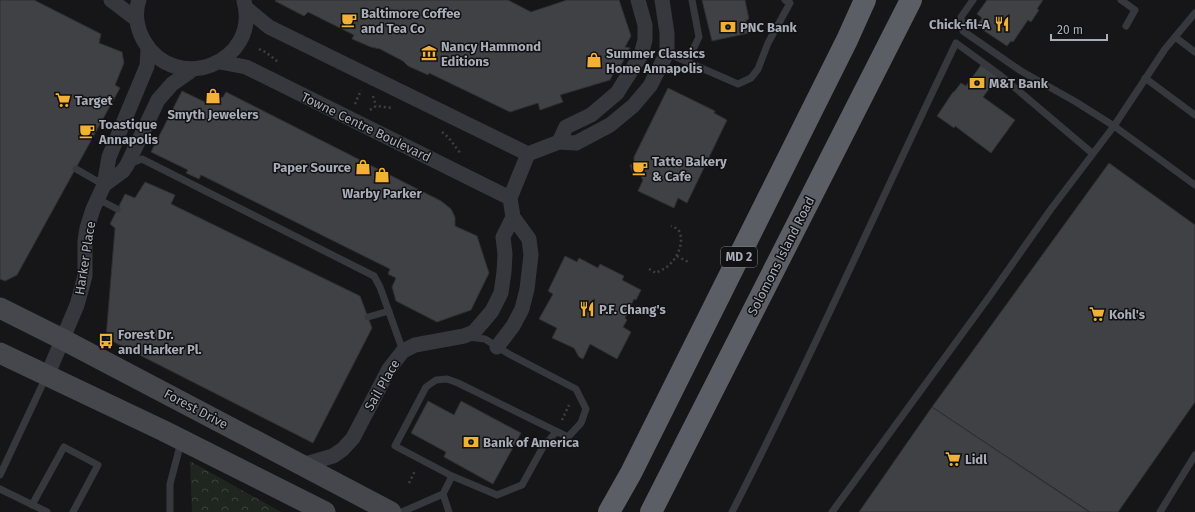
<svg xmlns="http://www.w3.org/2000/svg" width="1195" height="512" font-family="'Fira Sans',sans-serif">
	<style>
		.forest { fill: url(#forest-crowns) }
		.building { fill: #404145; stroke: #303034 }
		.lines { fill: none; stroke-linecap: round; stroke-linejoin: round }
		.path { stroke: #3d3f44; stroke-width: 2.5; stroke-dasharray: 2 3; stroke-linecap: butt }
		.service { stroke: #37383d; stroke-width: 7 }
		.minor { stroke: #37383d; stroke-width: 15 }
		.secondary { stroke: #45474d; stroke-width: 21 }
		.trunk { stroke: #5b5e65; stroke-width: 22 }
		.labels { text-anchor: middle; dominant-baseline: central; stroke-width: 3; stroke-linejoin: round; paint-order: stroke }
		.shield { fill: #111113; stroke: #7b7e86; stroke-width: 1 }
		.shield-label { font-size: 12px; font-weight: bold; fill: #a8adb8 }
		.poi-label { font-size: 13px; font-weight: bold; fill: #a8adb8; stroke: #111113; text-anchor: start }
		.street-label { font-size: 13px; fill: #a8adb8; stroke: #111113 }
	</style>
	<defs>
		<pattern id="forest-crowns" width="20" height="18" patternUnits="userSpaceOnUse"><rect width="20" height="18" fill="#1e261f"/><path d="M2 6a3 3 0 1 1 6 0M12 15a3 3 0 1 1 6 0" fill="none" stroke="#3c433d"/></pattern>
	</defs>
	<rect width="100%" height="100%" fill="#161618"/>
	<path class="forest" d="M190,461L281,512H192Z"/>
	<path class="building" d="M0,0H34L101,34L99,43L122,52L124,63L115,85L120,88L17,275L5,281L0,279Z
		M276,0H508L531,12L567,0H619L631,36L625,47L630,48L618,71L615,70L610,80L560,95L563,102L540,110L538,103L510,112L429,73L428,75L408,66L403,61L380,49L371,47L352,39L354,35L308,12L304,16L275,1Z
		M702,0H745L749,19L746,20L749,33L712,41Z
		M987,0H1043L1037,9L1039,10L1031,22L1028,20L1013,42L1011,41L1007,46L977,26L982,18L977,14Z
		M981,65L998,77L983,97L1015,120L991,153L955,126L954,128L937,116L953,92H954L961,83L966,86Z
		M668,88L715,111L714,113L727,120L687,203L678,198L674,208L638,191L643,180L640,175L634,176L630,165L634,163V157Z
		M182,91L207,103L223,97L226,92L441,201L451,209L455,217V226L477,236L489,273L471,310L437,322L396,301L392,287L396,278L388,274L390,269L201,175L199,179L186,173L188,170L151,152Z
		M1109,163L1195,225V402L1118,512H1090L932,407Z
		M145,182L175,195L171,204L360,296L372,328L313,443L106,338L115,228L110,224L125,194L135,198Z
		M565,256L577,262L579,258L598,268L600,264L624,276L622,280L641,290L636,300L634,299L625,318L627,320L623,327L631,332L617,359L590,344L583,359L579,357L574,348L552,338L557,328L539,319L553,294L548,291Z
		M428,401L454,415L461,401L521,433L493,484L444,457L446,452L411,433Z
		M932,407L1089,512H859Z"/>
	<g class="lines">
		<path class="path" d="M259,49L267,53L278,62
			M373,96L376,106
			M355,104L361,90
			M370,110L376,106L393,108
			M442,132L448,137L461,154
			M677,256L690,263
			M649,269L656,273C661,270 667,268 671,263C679,255 684,241 679,231C677,228 674,227 671,226
			M562,420L569,405
			M409,483L415,471"/>
		<path class="service" d="M973,0L961,17L963,31L1021,71L1076,102L1114,126L1195,185
			M1121,0L1135,10L1126,26
			M1175,37L1195,52
			M667,53L738,84L751,78L758,69L768,43L790,3L785,0
			M687,62L699,37L692,0
			M1145,78L1195,115
			M129,164L142,159L374,276L380,287L403,351
			M76,169L104,185
			M98,199L117,209
			M368,317L389,311
			M0,475L46,377
			M452,476L497,495L522,485L543,447L556,432
			M0,489L47,512
			M443,494L449,512
			M32,505L64,447L98,465L73,512
			M170,512V484L181,442
			M402,512L443,494L452,476L395,446L426,387L436,380L447,379L458,383L568,437L581,423L586,409L576,389L509,354L485,339L468,337
			M732,512C811,358 881,199 956,43L1000,75L1092,153
			M832,512L989,297L1051,209L1114,126L1165,49L1195,13
			M1160,512L1195,455"/>
		<path class="minor" d="M111,0L136,19
			M139,0C134,13 137,29 144,41C176,96 261,62 244,1
			M246,8L269,27L528,154
			M220,62L246,67L510,198
			M559,142L566,127L591,115L617,93L641,55L645,40V25L638,0
			M104,185L123,171L127,165L158,100L172,84L192,70
			M497,347L513,326L522,309L527,289L531,255L529,239L513,217L510,198L528,154L559,142L576,143L610,125L633,106L650,86L667,53V33L662,0
			M47,376L77,305L85,276V241L87,228L93,209L104,185L109,157L147,66L148,49
			M302,465L333,456L343,449L353,438L389,369L403,351L415,345L464,336L474,332L492,311L501,293L504,272L505,254L503,237L513,217"/>
		<path class="secondary" d="M0,308L62,339L391,512
			M0,353L164,431L325,512"/>
		<path class="trunk" d="M609,512L631,473L847,40L865,0
			M651,512L911,0"/>
	</g>
	<defs>
		<symbol id="cafe-bare" viewBox="-9 -9 18 18"><path d="M-5.5-4.5H6V0H3Q3 3.5 0 3.5H-2.5Q-5.5 3.5-5.5 0ZM3-3.2v2h1.7v-2ZM-6 4.5H4V6H-6Z" fill="#f2b134" stroke="#111113" stroke-width="2.5" paint-order="stroke"/></symbol>
		<symbol id="restaurant-bare" viewBox="-9 -9 18 18"><path d="M-5-6h1v4h1v-4h1v4h1v-4h1v5L-1.5 .5V6h-2V.5L-5-1ZM5-6V6H3V1.5H1.5Q1.5-4 5-6Z" fill="#f2b134" stroke="#111113" stroke-width="2.5" paint-order="stroke"/></symbol>
		<symbol id="bank-bare" viewBox="-9 -9 18 18"><path d="M-6-4H6V4H-6ZM0-2.3a2.3 2.3 0 1 0 0 4.6a2.3 2.3 0 1 0 0-4.6Z" fill="#f2b134" stroke="#111113" stroke-width="2.5" paint-order="stroke"/></symbol>
		<symbol id="museum-bare" viewBox="-9 -9 18 18"><path d="M0-6L6-3V-2H-6V-3ZM-5-1h2V3h-2ZM-1-1h2V3h-2ZM3-1h2V3H3ZM-6 4H6V6H-6Z" fill="#f2b134" stroke="#111113" stroke-width="2.5" paint-order="stroke"/></symbol>
		<symbol id="shop-bare" viewBox="-9 -9 18 18"><path d="M-5-2.5h2.3a2.7 3.5 0 0 1 5.4 0H5L5.5 6h-11ZM-1.5-2.5h3a1.5 2.3 0 0 0-3 0Z" fill="#f2b134" stroke="#111113" stroke-width="2.5" paint-order="stroke"/></symbol>
		<symbol id="supermarket-bare" viewBox="-9 -9 18 18"><path d="M-6-5.5h2.5l.6 2H6L4.5 2H-2.5L-4.4-4H-6ZM-1.5 3.2a1.3 1.3 0 1 0 .1 0ZM3 3.2a1.3 1.3 0 1 0 .1 0Z" fill="#f2b134" stroke="#111113" stroke-width="2.5" paint-order="stroke"/></symbol>
		<symbol id="bus-bare" viewBox="-9 -9 18 18"><path d="M-5-6H5V4H4V6H2V4H-2V6H-4V4H-5ZM-3.5-4V0h7V-4ZM-3.5 1.2v1.5H-2V1.2ZM2 1.2v1.5H3.5V1.2Z" fill="#f2b134" stroke="#111113" stroke-width="2.5" paint-order="stroke"/></symbol>
	</defs>
	<g fill-rule="evenodd">
		<use href="#cafe-bare" x="338" y="9" width="22" height="22"/>
		<use href="#restaurant-bare" x="991" y="13" width="22" height="22"/>
		<use href="#bank-bare" x="717" y="16" width="22" height="22"/>
		<use href="#museum-bare" x="418" y="42" width="22" height="22"/>
		<use href="#shop-bare" x="583" y="49" width="22" height="22"/>
		<use href="#bank-bare" x="966" y="72" width="22" height="22"/>
		<use href="#shop-bare" x="202" y="85" width="22" height="22"/>
		<use href="#supermarket-bare" x="52" y="89" width="22" height="22"/>
		<use href="#cafe-bare" x="76" y="120" width="22" height="22"/>
		<use href="#shop-bare" x="352" y="156" width="22" height="22"/>
		<use href="#cafe-bare" x="629" y="157" width="22" height="22"/>
		<use href="#shop-bare" x="371" y="164" width="22" height="22"/>
		<use href="#restaurant-bare" x="576" y="298" width="22" height="22"/>
		<use href="#supermarket-bare" x="1086" y="303" width="22" height="22"/>
		<use href="#bus-bare" x="95" y="330" width="22" height="22"/>
		<use href="#bank-bare" x="460" y="431" width="22" height="22"/>
		<use href="#supermarket-bare" x="942" y="448" width="22" height="22"/>
	</g>
	<g class="labels">
		<rect class="shield" x="721" y="247" width="36" height="20" rx="3"/>
		<g class="shield-label">
			<text x="739" y="257">MD 2</text>
		</g>
		<g class="poi-label">
			<text x="361" y="13">Baltimore Coffee<tspan x="361" dy="15">and Tea Co</tspan></text>
			<text x="990" y="24" text-anchor="end">Chick-fil-A</text>
			<text x="740" y="27">PNC Bank</text>
			<text x="441" y="46">Nancy Hammond<tspan x="441" dy="15">Editions</tspan></text>
			<text x="606" y="53">Summer Classics<tspan x="606" dy="15">Home Annapolis</tspan></text>
			<text x="989" y="83">M&amp;T Bank</text>
			<text x="75" y="100">Target</text>
			<text x="213" y="114" text-anchor="middle">Smyth Jewelers</text>
			<text x="99" y="124">Toastique<tspan x="99" dy="15">Annapolis</tspan></text>
			<text x="652" y="161">Tatte Bakery<tspan x="652" dy="15">&amp; Cafe</tspan></text>
			<text x="351" y="167" text-anchor="end">Paper Source</text>
			<text x="382" y="193" text-anchor="middle">Warby Parker</text>
			<text x="599" y="309">P.F. Chang's</text>
			<text x="1109" y="314">Kohl's</text>
			<text x="118" y="334">Forest Dr.<tspan x="118" dy="15">and Harker Pl.</tspan></text>
			<text x="483" y="442">Bank of America</text>
			<text x="965" y="459">Lidl</text>
		</g>
		<g class="street-label">
			<text transform="translate(366 127) rotate(26)">Towne Centre Boulevard</text>
			<text transform="translate(781 256) rotate(-63)">Solomons Island Road</text>
			<text transform="translate(85 258) rotate(-81)">Harker Place</text>
			<text transform="translate(382 385) rotate(-60)">Sail Place</text>
			<text transform="translate(196 409) rotate(28)">Forest Drive</text>
		</g>
	</g>
	<path d="M1051 34v6h56v-6" fill="none" stroke="#a8adb8" stroke-width="2"/>
	<text x="1057" y="34" font-size="12" fill="#a8adb8" stroke="#111113" stroke-width="3" paint-order="stroke">20 m</text>
</svg>
